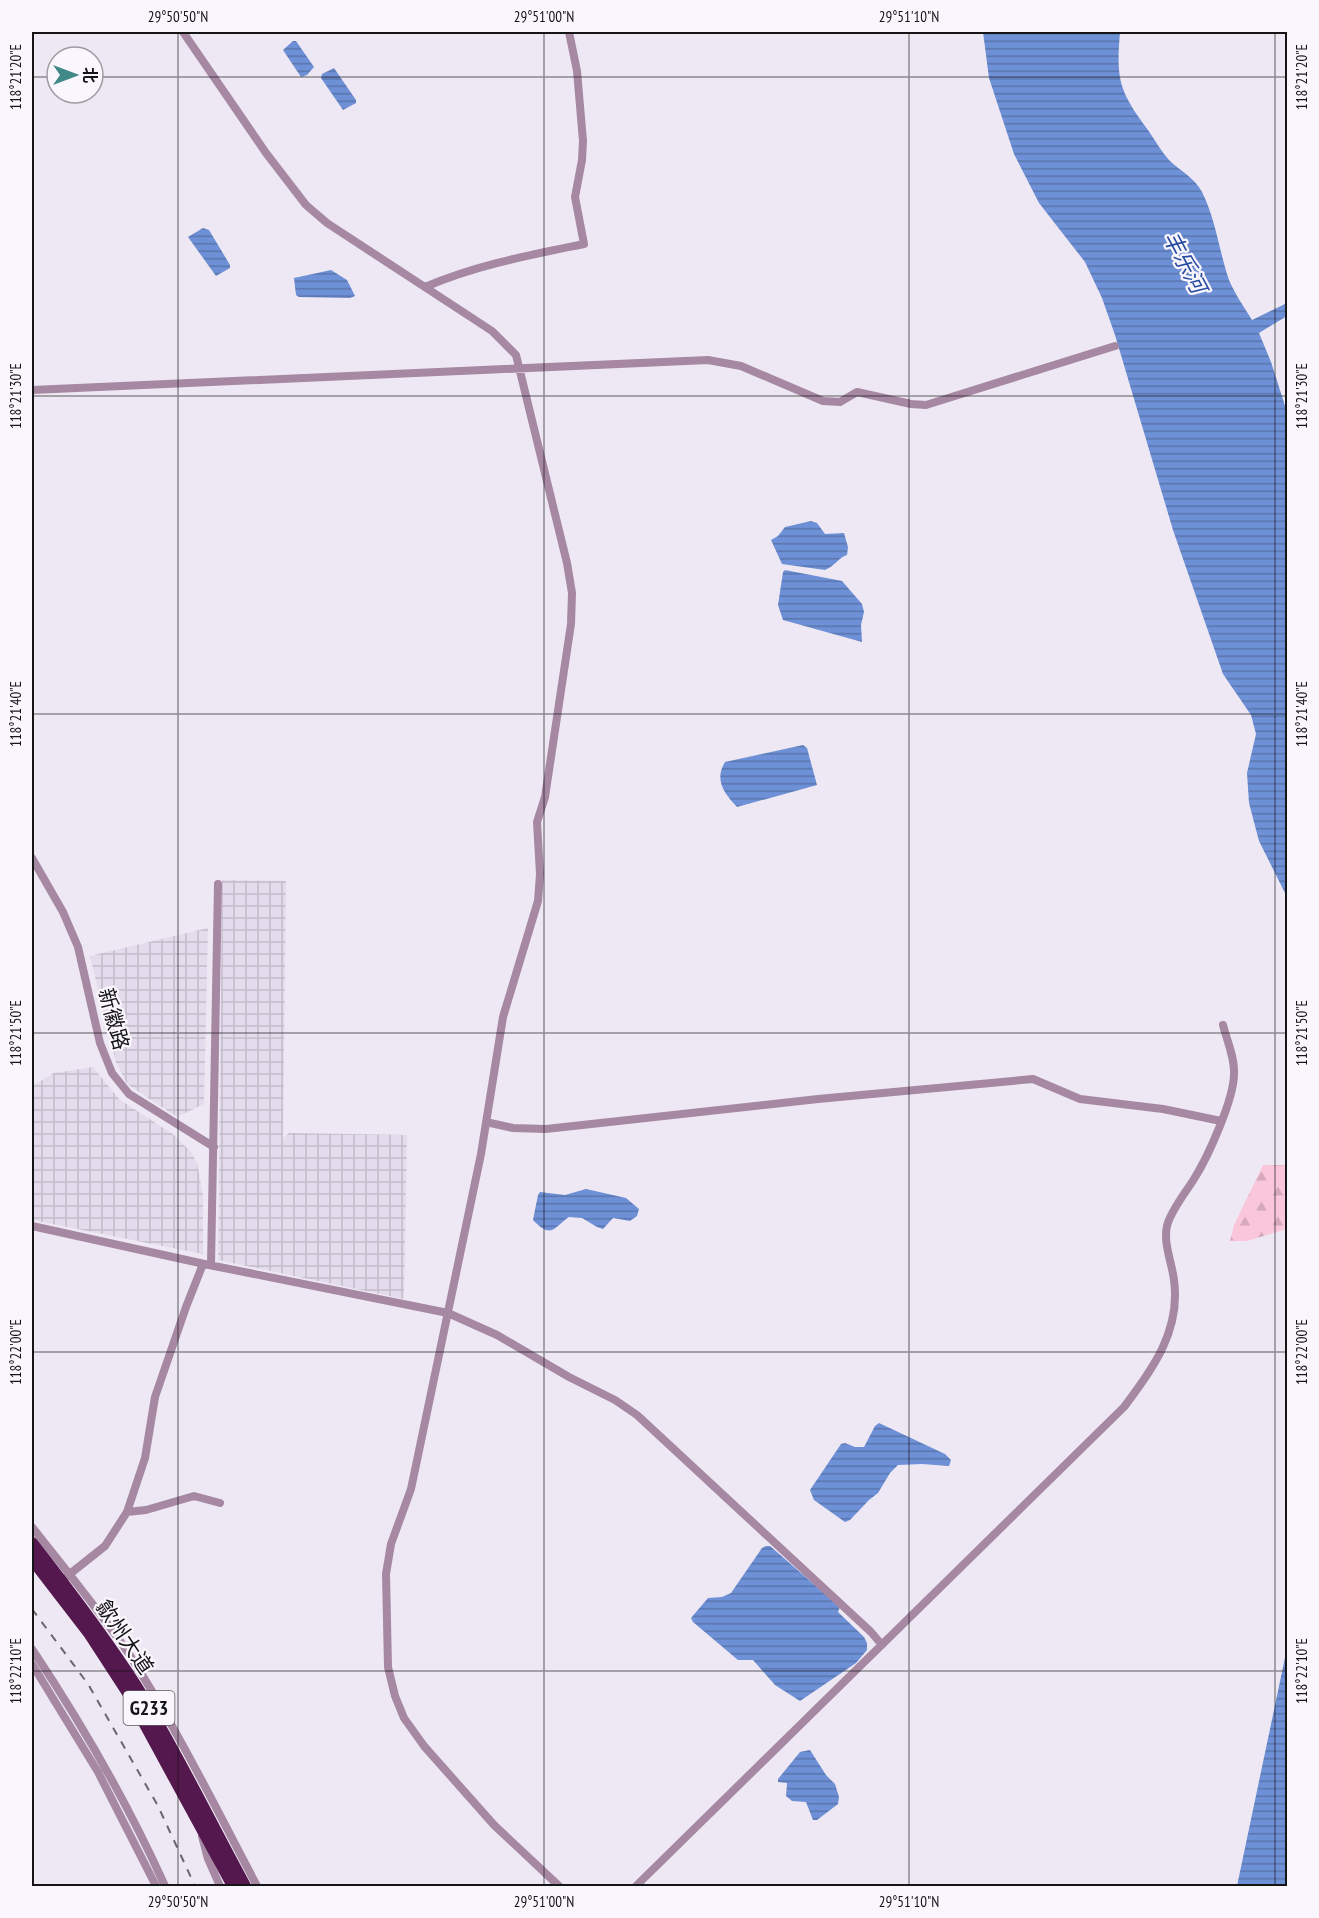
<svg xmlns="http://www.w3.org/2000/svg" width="1319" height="1918" font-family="'PT Sans Narrow','Noto Sans SC',sans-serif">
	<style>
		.industrial { fill: url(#industrial-grid) }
		.forest { fill: url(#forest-firs) }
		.water { fill: url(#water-rules) }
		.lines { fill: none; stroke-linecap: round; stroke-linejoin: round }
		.minor { stroke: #a688a2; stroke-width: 8 }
		.highway { stroke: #54184e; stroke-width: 12 }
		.rail { stroke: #69676d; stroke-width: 2; stroke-dasharray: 8 8; stroke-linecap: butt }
		.ticks { fill: none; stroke: #151417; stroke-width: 1.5; stroke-opacity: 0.45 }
		.labels { text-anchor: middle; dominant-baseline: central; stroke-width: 4.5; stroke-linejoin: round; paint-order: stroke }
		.shield { fill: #faf6fe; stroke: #5a585c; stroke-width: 1.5 }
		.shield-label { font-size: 20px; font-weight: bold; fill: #151417 }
		.street-label { font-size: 21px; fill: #151417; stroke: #faf6fe }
		.water-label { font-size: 22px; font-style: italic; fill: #274c9f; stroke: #faf6fe }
		.neatline { fill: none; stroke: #151417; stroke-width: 2 }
		.ticks-label { font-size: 15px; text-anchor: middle; fill: #151417 }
	</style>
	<defs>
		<pattern id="industrial-grid" width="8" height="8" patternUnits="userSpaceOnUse" patternTransform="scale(1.5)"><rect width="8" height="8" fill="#e4dbec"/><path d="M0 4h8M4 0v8" fill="none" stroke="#c3bbca"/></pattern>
		<pattern id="forest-firs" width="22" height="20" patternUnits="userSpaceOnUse" patternTransform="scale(1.5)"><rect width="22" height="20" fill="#fac6d9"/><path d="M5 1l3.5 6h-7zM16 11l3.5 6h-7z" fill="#d5a9ba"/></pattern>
		<pattern id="water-rules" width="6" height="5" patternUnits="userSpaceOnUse" patternTransform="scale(1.5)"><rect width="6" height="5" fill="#6e90d7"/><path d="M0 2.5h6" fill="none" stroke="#5974ad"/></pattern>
	</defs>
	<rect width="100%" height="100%" fill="#ede8f3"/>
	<path class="industrial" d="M222,880L286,881L283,1138L289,1133L407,1135L404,1299L218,1260Z
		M208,928L204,1104L177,1117L127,1084L116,1062L90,956Z
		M93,1067L119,1099L174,1135L191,1152L197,1163L203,1195V1254L32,1220V1086L54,1073Z"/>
	<path class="forest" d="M1263,1165H1287V1229L1247,1241H1230L1234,1225Z"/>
	<path class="water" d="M983,32H1120C1116,80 1119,91 1148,130C1155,140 1161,151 1169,160C1180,171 1194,177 1202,192C1216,220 1219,251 1229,280C1235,294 1244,307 1252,320L1287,303V316L1259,333L1271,362L1287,412V897L1259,841L1249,803L1247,773L1256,734L1251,715L1223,674L1173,530L1115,335L1102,298L1085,262L1039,203L1014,154L989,78Z
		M293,41H296L314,67L307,75L301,77L283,50Z
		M334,68L356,100V103L343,110L321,78L322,74Z
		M203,228L209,230L230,265V268L216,276L188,237Z
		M331,270L347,280L355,296L350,298L299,297L296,295L294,278Z
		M811,521L817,523L825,534L844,533L848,547L847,555C838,558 835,566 825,570L782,564L771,540L778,536L785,527Z
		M785,570L842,581L862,604L864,612L861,625L862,642L783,620L778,605L783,572Z
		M803,745L807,748L817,785L737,807C724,793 714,780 725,762Z
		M586,1189L626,1198L639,1209L637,1216L630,1221L613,1218L603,1229L597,1227L582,1218L569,1217C554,1227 552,1240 533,1220L538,1195L540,1192L565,1195Z
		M879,1423L945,1454L951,1460L949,1466L922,1464L898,1465L890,1473L878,1493L869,1500L850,1520L845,1522L814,1500L810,1490L841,1444L845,1443L855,1447H864L875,1426Z
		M766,1546H770L840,1607L838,1612L864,1637L867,1643V1650L856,1663L800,1701L775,1685L753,1660H738L693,1622L691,1618L708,1598L722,1597L731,1593L762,1548Z
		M1287,1648V1886H1237Z
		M810,1750L826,1775L835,1784L839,1797L838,1804L817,1820H813L806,1802L792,1801L786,1796L787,1783L778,1782V1779L800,1752Z"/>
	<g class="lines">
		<path class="minor" d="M183,32L266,153L306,205L327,223L492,331L516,355L567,563L572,593L571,624L545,797L537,822L540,874L538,901L503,1017L481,1154L411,1489L391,1544L386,1574L388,1667L395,1696L404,1718L424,1746L494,1825L559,1886
			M425,287C476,265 530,255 584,244L575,197L582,160L583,141L577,71L569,32
			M32,390L708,360L741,366L823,401L840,402L857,392L911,404L926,405L1115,346
			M32,858L63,912L78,947L100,1043L112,1073L129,1094L214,1147
			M486,1122L513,1128L546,1129L818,1099L1033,1079L1080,1099L1163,1109L1221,1121
			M32,1226L209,1265L448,1313L497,1335L569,1377L615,1400L637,1415L871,1632L882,1645
			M211,1265L218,884
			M127,1512L146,1510L194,1496L220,1503
			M32,1527C65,1569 99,1610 129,1654C177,1729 216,1808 257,1886
			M66,1577L105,1546L127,1512L145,1458L155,1397L186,1307L203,1264
			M32,1649C82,1724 128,1804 165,1886
			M32,1664L98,1772L156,1886
			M202,1836L208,1859L220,1886
			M636,1886L1124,1407C1153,1369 1181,1330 1174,1280C1172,1263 1163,1243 1167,1226C1170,1212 1186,1192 1194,1179C1208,1157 1234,1099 1234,1074C1235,1058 1227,1041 1223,1025"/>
		<path class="highway" d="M32,1543C68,1589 104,1636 136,1686C176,1751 209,1820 245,1886
			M32,1559L89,1633L128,1693L233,1886"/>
		<path class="rail" d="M32,1609L88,1684L158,1806L195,1886"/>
	</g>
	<path class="ticks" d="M178,32V1886M544,32V1886M909,32V1886M1275,32V1886M32,77H57M93,77H1288M32,396H1288M32,714H1288M32,1033H1288M32,1352H1288M32,1671H1288"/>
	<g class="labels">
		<rect class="shield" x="123.5" y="1691" width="51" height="34" rx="4.5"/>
		<g class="shield-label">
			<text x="149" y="1708">G233</text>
		</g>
		<g class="street-label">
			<text transform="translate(114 1019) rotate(75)">新徽路</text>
			<text transform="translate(125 1637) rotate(56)">歙州大道</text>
		</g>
		<g class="water-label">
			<text transform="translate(1185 262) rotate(62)">丰乐河</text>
		</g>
	</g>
	<rect width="1319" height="1918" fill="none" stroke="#faf6fe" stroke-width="66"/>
	<g transform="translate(75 75) rotate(90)"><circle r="28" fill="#faf6fe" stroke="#9e9ca2" stroke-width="1.5"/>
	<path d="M0-4.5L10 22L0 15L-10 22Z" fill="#418989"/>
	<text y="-9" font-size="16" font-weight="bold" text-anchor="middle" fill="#151417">北</text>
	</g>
	<rect x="33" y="33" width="1253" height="1852" class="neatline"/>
	<g class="ticks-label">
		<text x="178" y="22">29°50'50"N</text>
		<text x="544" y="22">29°51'00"N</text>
		<text x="909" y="22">29°51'10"N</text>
		<text transform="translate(16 77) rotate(-90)" y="5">118°21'20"E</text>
		<text transform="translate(1302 77) rotate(-90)" y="5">118°21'20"E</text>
		<text transform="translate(1302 396) rotate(-90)" y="5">118°21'30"E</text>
		<text transform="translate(16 396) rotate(-90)" y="5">118°21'30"E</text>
		<text transform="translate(1302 714) rotate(-90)" y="5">118°21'40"E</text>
		<text transform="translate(16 714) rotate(-90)" y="5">118°21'40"E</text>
		<text transform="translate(1302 1033) rotate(-90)" y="5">118°21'50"E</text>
		<text transform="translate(16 1033) rotate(-90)" y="5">118°21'50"E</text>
		<text transform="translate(1302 1352) rotate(-90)" y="5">118°22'00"E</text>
		<text transform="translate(16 1352) rotate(-90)" y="5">118°22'00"E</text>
		<text transform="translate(1302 1671) rotate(-90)" y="5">118°22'10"E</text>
		<text transform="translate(16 1671) rotate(-90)" y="5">118°22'10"E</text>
		<text x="178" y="1907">29°50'50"N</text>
		<text x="544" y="1907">29°51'00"N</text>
		<text x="909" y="1907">29°51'10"N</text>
	</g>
</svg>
